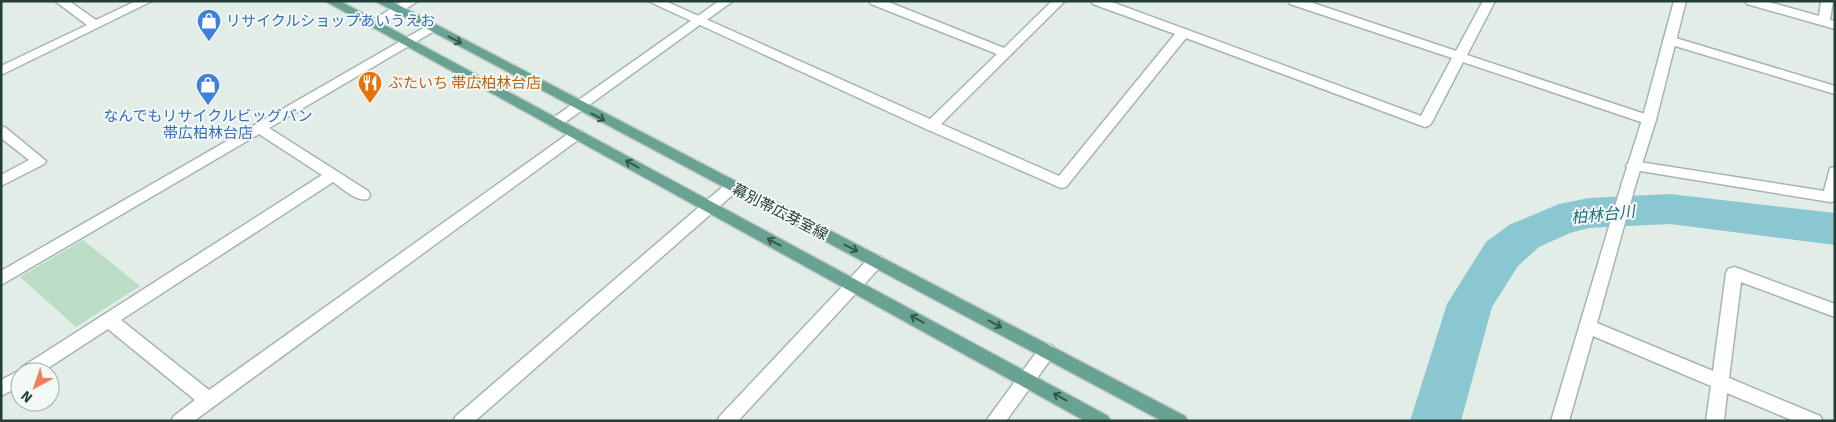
<svg xmlns="http://www.w3.org/2000/svg" width="1836" height="422" font-family="Signika,'Noto Sans JP',sans-serif">
	<style>
		.green { fill: #bcddc5 }
		.lines { fill: none; stroke-linecap: round; stroke-linejoin: round }
		.river { fill: #8bc7d1; fill-rule: evenodd }
		.street-casing { stroke: #a6b5af; stroke-width: 3 }
		.secondary-casing { stroke: #a1b8b0; stroke-width: 3 }
		.primary-casing { stroke: #c1c9c7; stroke-width: 3 }
		.street { fill: #fff; fill-rule: evenodd }
		.secondary { fill: #fff; fill-rule: evenodd }
		.primary { fill: #68a292; fill-rule: evenodd }
		.oneway { stroke: #34574d }
		.labels { text-anchor: middle; dominant-baseline: central; stroke-width: 4; stroke-linejoin: round; paint-order: stroke }
		.shop-label { font-size: 15px; fill: #366cbe; stroke: #f3f9f6; text-anchor: start }
		.food-label { font-size: 15px; fill: #c56008; stroke: #f3f9f6; text-anchor: start }
		.street-label { font-size: 15px; fill: #233e36; stroke: #f3f9f6 }
		.water-label { font-size: 16px; font-style: italic; fill: #1d6b79; stroke: #f3f9f6 }
	</style>
	<rect width="100%" height="100%" fill="#e3ede8"/>
	<path class="green" d="M83,240L140,286L76,327L20,277Z"/>
	<g class="lines">
		<path class="river" d="M1670,194L1835,213V245L1670,224L1589,228L1570,233L1539,247L1518,266L1492,307L1461,421H1410L1447,304L1486,242L1509,225L1559,204L1589,198Z"/>
		<defs>
			<path id="street" d="M55,1H69L96,20L136,1H152L1,75V66L87,25Z
				M403,1H418L377,27L373,28L367,24Z
				M648,1H665L930,119L997,54L871,4L869,1H886L1004,48L1052,1H1065L941,124L1059,176L1175,34L1093,4L1091,1H1109L1421,116L1452,58L1290,4L1288,1H1307L1456,51L1483,1H1495L1467,55L1654,117L1656,120L1654,123H1644L1463,62L1432,122L1430,125L1425,127L1186,38L1066,187L1061,188L926,129Z
				M1745,1H1765L1819,16L1821,1H1833L1830,20L1835,21V29L1747,4Z
				M432,23L438,27L436,30L269,128L368,191L370,195L368,199C356,202 343,189 333,182L121,320L209,390L572,131H582L584,134L582,137L194,421H171L174,416L195,400L108,329L42,372H20V386L1,396V380L20,370L22,367L322,175L259,134L1,285V271Z
				M1669,36L1835,86V94L1665,43L1663,40Z
				M1,126L6,128L46,161L44,164L1,186V175L29,160L1,138Z
				M1633,161L1824,191L1830,168L1835,167V201L1830,202L1628,169L1626,166L1628,163Z
				M1629,178L1634,179L1636,183L1597,323L1713,371L1726,273L1728,269L1734,267L1740,269L1835,304V317L1741,282L1729,378L1820,416L1823,421H1794L1727,393L1724,421H1706L1711,386L1593,336L1569,421H1551L1622,183L1624,179Z
				M732,182L737,183L739,187L737,191L475,421H453L456,416L727,183Z
				M876,255L882,257L884,261L882,265L738,421H717L720,416L870,257Z
				M1047,344L1053,346L1055,351L1053,356L1006,421H986L1041,346Z"/>
			<path id="secondary" d="M719,1H733L560,126H550L548,123L550,120Z
				M1674,1H1686L1656,120L1636,183L1634,187H1624L1622,183L1642,120Z"/>
			<path id="primary" d="M325,1H340L1108,416L1111,421H1085Z
				M375,1H391L1185,416L1188,421H1162Z"/>
		</defs>
		<use href="#street" class="street-casing"/>
		<use href="#secondary" class="secondary-casing"/>
		<use href="#primary" class="primary-casing"/>
		<use href="#street" class="street"/>
		<use href="#secondary" class="secondary"/>
		<use href="#primary" class="primary"/>
	</g>
	<defs><path id="oneway-shaft" d="M-6 0H5M1.5-3L5.5 0L1.5 3" fill="none" stroke-width="1.6" stroke-linecap="round" stroke-linejoin="round" transform="scale(1.25)"/></defs>
	<g class="oneway">
		<use href="#oneway-shaft" transform="translate(455 40) rotate(28)"/>
		<use href="#oneway-shaft" transform="translate(598 117) rotate(28)"/>
		<use href="#oneway-shaft" transform="translate(632 164) rotate(-151)"/>
		<use href="#oneway-shaft" transform="translate(774 242) rotate(-152)"/>
		<use href="#oneway-shaft" transform="translate(851 248) rotate(27)"/>
		<use href="#oneway-shaft" transform="translate(917 319) rotate(-151)"/>
		<use href="#oneway-shaft" transform="translate(995 324) rotate(28)"/>
		<use href="#oneway-shaft" transform="translate(1060 397) rotate(-151)"/>
	</g>
	<defs>
		<symbol id="shop-pin" viewBox="-11 -11 22 30"><path d="M0 17L-7.5 6A9.5 9.5 0 1 1 7.5 6Z" fill="#3f7fe0" stroke="#f3f9f6"/><path d="M-5-2.5h2.3a2.7 3.5 0 0 1 5.4 0H5L5.5 6h-11ZM-1.5-2.5h3a1.5 2.3 0 0 0-3 0Z" fill="#fff"/></symbol>
		<symbol id="restaurant-pin" viewBox="-11 -11 22 30"><path d="M0 17L-7.5 6A9.5 9.5 0 1 1 7.5 6Z" fill="#e8710a" stroke="#f3f9f6"/><path d="M-5-6h1v4h1v-4h1v4h1v-4h1v5L-1.5 .5V6h-2V.5L-5-1ZM5-6V6H3V1.5H1.5Q1.5-4 5-6Z" fill="#fff"/></symbol>
	</defs>
	<g fill-rule="evenodd">
		<use href="#shop-pin" x="195" y="7" width="28" height="38"/>
		<use href="#restaurant-pin" x="356" y="69" width="28" height="38"/>
		<use href="#shop-pin" x="194" y="71" width="28" height="38"/>
	</g>
	<g class="labels">
		<g class="shop-label">
			<text x="226" y="21">リサイクルショップあいうえお</text>
			<text x="208" y="116" text-anchor="middle">なんでもリサイクルビッグバン<tspan x="208" dy="17">帯広柏林台店</tspan></text>
		</g>
		<g class="food-label">
			<text x="388" y="83">ぶたいち 帯広柏林台店</text>
		</g>
		<g class="street-label">
			<text transform="translate(780 212) rotate(27)">幕別帯広芽室線</text>
		</g>
		<g class="water-label">
			<text transform="translate(1603 215) rotate(-6)">柏林台川</text>
		</g>
	</g>
	<rect width="1836" height="422" fill="none" stroke="#233e36" stroke-width="5"/>
	<g transform="translate(35 387) rotate(220)"><circle r="24" fill="#f3f9f6" stroke="#a0aea9"/>
	<path d="M0-4L9 19L0 12L-9 19Z" fill="#f0805d"/>
	<text y="-8" font-size="14" font-weight="bold" text-anchor="middle" fill="#233e36">N</text>
	</g>
</svg>
